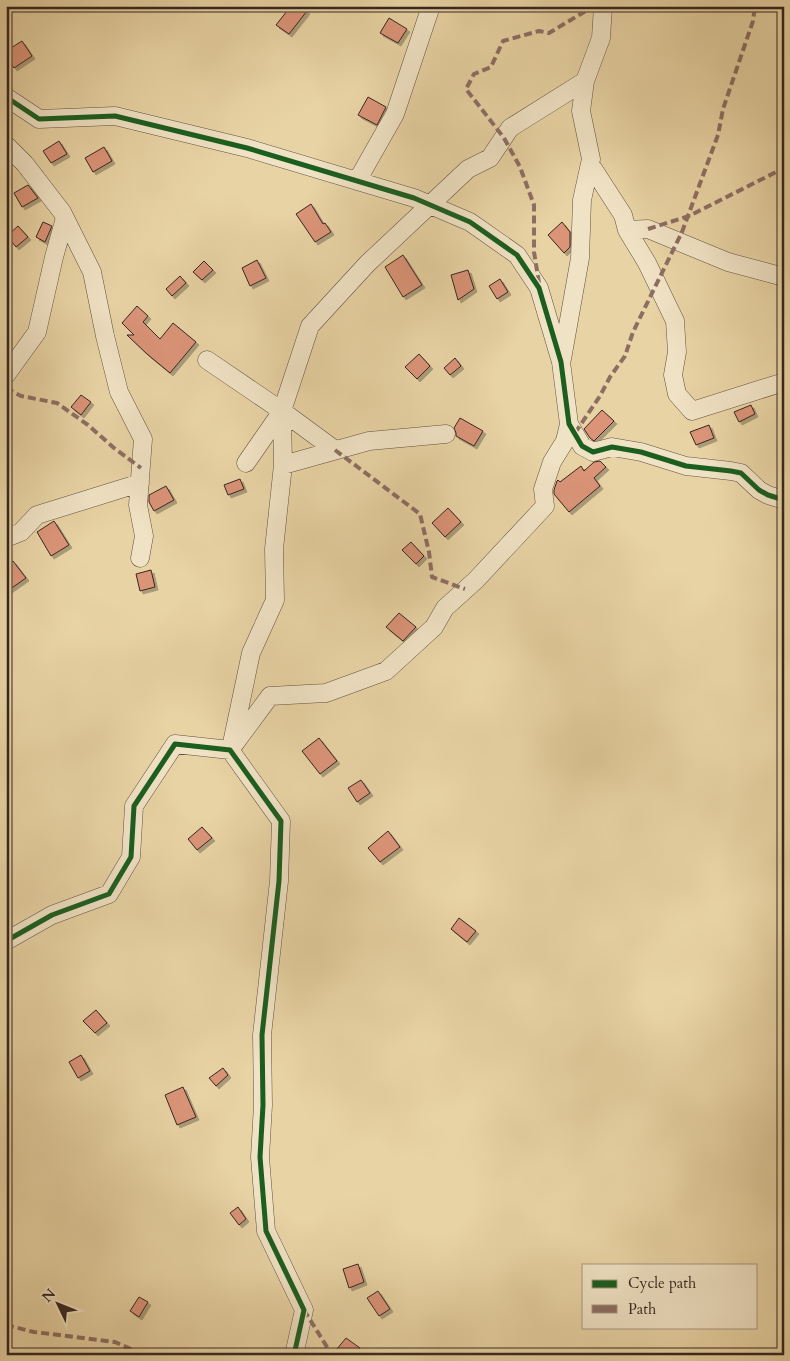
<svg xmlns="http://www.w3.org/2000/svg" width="790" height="1361" font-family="Cardo,serif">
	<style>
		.building { fill: #db9478; stroke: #362620; filter: url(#shadow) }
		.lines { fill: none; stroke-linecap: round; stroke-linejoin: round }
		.minor-casing { stroke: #625141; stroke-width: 19 }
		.minor { stroke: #f0e2c4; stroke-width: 18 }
		.quiet { stroke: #8d6e63; stroke-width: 4; stroke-dasharray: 8 4; stroke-linecap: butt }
		.cycleway-casing { stroke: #f0e2c4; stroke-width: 8 }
		.cycleway { stroke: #1b5e20; stroke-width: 5 }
	</style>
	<defs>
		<filter id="shadow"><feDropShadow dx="3" dy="3" stdDeviation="0" flood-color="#0004"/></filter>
	</defs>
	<rect width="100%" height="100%" fill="#e8d3a4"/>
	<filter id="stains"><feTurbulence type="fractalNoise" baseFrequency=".004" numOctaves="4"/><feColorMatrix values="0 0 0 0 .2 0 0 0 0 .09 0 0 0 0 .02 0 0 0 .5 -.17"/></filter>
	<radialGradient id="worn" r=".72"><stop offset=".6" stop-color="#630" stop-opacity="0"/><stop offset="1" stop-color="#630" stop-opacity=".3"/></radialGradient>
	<path class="building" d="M291,6H301L307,11L289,34L276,25Z
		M389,18L407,29L398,43L380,33Z
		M22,41L32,56L14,68L6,56V51Z
		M368,97L386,107L377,125L358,115Z
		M59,141L67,154L51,163L43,151Z
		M104,147L112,161L93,172L85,158Z
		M28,185L38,198L22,207L14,193Z
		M311,204L323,224L325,223L331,232L315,242L296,214Z
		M43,222L52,226L45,242L36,237Z
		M562,222L570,232V247L564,253L548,235Z
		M18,226L28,237L16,247L7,236Z
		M403,255L422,285L403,297L385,267Z
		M257,260L266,278L250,286L242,268Z
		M204,261L213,270L202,280L193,272Z
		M468,270L474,289L458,300L451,275Z
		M180,276L186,283L172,296L166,289Z
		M500,279L508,292L497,299L489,286Z
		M137,306L148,316L143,322L160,339L173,323L196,342L170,373L147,354L127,335H134L122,323Z
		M419,354L430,366L417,379L405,367Z
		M455,358L461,366L450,375L444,368Z
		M81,395L91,402L81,415L71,407Z
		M751,405L755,414L739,422L734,412Z
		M602,410L614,421L594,441L590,438L584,429Z
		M460,418L483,431L474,446L456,436V433L454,428Z
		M709,425L714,438L696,445L690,432Z
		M600,461L606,467L594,478L600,486L569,512L554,494V490L557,481L558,480L560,482L581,466L584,471L594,462Z
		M240,479L244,489L228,495L224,485Z
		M166,486L174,500L154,511L149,502V495Z
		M448,508L461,522L445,537L432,523Z
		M54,521L69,545L51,556L37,532Z
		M411,542L424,556L416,564L402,550Z
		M13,561L26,578L6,592V566Z
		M151,570L155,587L140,591L136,574Z
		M399,613L416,627L403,641L386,627Z
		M319,738L337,761L320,774L302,751Z
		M361,780L370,793L357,802L348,788Z
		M202,827L212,838L197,850L188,839Z
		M388,831L400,847L380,862L368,848Z
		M459,918L476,931L467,942L451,929Z
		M96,1010L107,1023L95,1033L83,1021Z
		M81,1055L90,1071L78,1078L69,1062Z
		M223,1068L228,1075L216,1086L209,1078Z
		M183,1087L196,1117L177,1125L165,1095Z
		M238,1207L246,1219L239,1225L230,1213Z
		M358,1264L364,1282L349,1288L343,1269Z
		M378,1291L390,1309L379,1316L367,1298Z
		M139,1297L148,1302L139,1317L130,1311Z
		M346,1338L360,1348L355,1355H343L336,1350Z"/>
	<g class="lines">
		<defs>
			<path id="minor" d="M6,97L39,119L115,116L247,148L414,198L470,222L517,255L539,288L561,362L569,424L565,441L552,462L543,489L545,506L476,580L445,608L434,627L386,671L326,693L270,696L230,750
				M6,145L25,164L62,212L92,272L105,336L119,392L143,439L138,505L144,536L140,558
				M590,164L623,215L627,230L647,263L675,321L677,352L673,375L677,394L692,411L784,382
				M357,181L395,114L431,6
				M627,230L648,229L728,262L784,277
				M562,359L580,258L582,200L591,159L581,111L585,81L601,38L603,6
				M207,360L282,411
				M6,375L37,332L54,257L65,218
				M569,424L582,446L593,452L612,447L641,452L686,466L731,471L741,473L759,490L768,495L784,500
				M335,450L282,411L310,326L367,264L468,169L490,158L510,128L585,81
				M246,463L282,411L283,465
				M6,538L21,532L37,515L140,483
				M232,743L251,653L275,600L274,549L283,465L369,441L446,434
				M6,941L52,915L109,894L131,857L134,806L175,744L230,750L281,821L279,881L262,1035L263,1105L260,1157L266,1231L304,1310L294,1355"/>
		</defs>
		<use href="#minor" class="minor-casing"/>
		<use href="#minor" class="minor"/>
		<path class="quiet" d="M648,229L689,216L784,168
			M539,283L534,252V205L520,167L504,138L466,89L474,74L491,67L503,41L539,31L549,33L594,6
			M6,388L21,396L57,403L88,425L114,448L141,468
			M575,433L600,396L610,377L625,356L633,332L682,232L718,135L723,109L753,21L755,6
			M335,450L420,514L429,552L432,577L465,589
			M304,1310L332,1355
			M6,1325L34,1332L115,1342L144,1355"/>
		<defs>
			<path id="cycleway" d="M6,97L39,119L115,116L247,148L414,198L470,222L517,255L539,288L561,362L569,424L582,446L593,452L612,447L641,452L686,466L731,471L741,473L759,490L768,495L784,500
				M6,941L52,915L109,894L131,857L134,806L175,744L230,750L281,821L279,881L262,1035L263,1105L260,1157L266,1231L304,1310L294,1355"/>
		</defs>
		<use href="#cycleway" class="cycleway-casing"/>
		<use href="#cycleway" class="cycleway"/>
	</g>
	<rect width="790" height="1361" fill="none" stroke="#e8d3a4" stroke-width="25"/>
	<rect x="8" y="8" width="775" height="1346" fill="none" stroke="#362620" stroke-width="2.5"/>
	<rect x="12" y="12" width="765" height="1336" fill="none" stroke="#362620"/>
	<rect x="582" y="1264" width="175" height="65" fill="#f0e2c4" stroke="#a69782"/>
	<rect x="592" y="1280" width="25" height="8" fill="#1b5e20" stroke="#a69782"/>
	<text x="628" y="1288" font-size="15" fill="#362620">Cycle path</text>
	<rect x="592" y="1305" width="25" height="8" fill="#8d6e63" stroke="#a69782"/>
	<text x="628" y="1314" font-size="15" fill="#362620">Path</text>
	<g transform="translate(58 1304) rotate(313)" stroke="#f0e2c4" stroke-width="4" paint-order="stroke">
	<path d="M0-4L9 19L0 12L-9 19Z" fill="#362620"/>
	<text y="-8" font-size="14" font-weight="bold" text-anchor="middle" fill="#362620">N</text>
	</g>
	<rect width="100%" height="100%" filter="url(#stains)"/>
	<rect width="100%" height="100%" fill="url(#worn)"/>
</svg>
